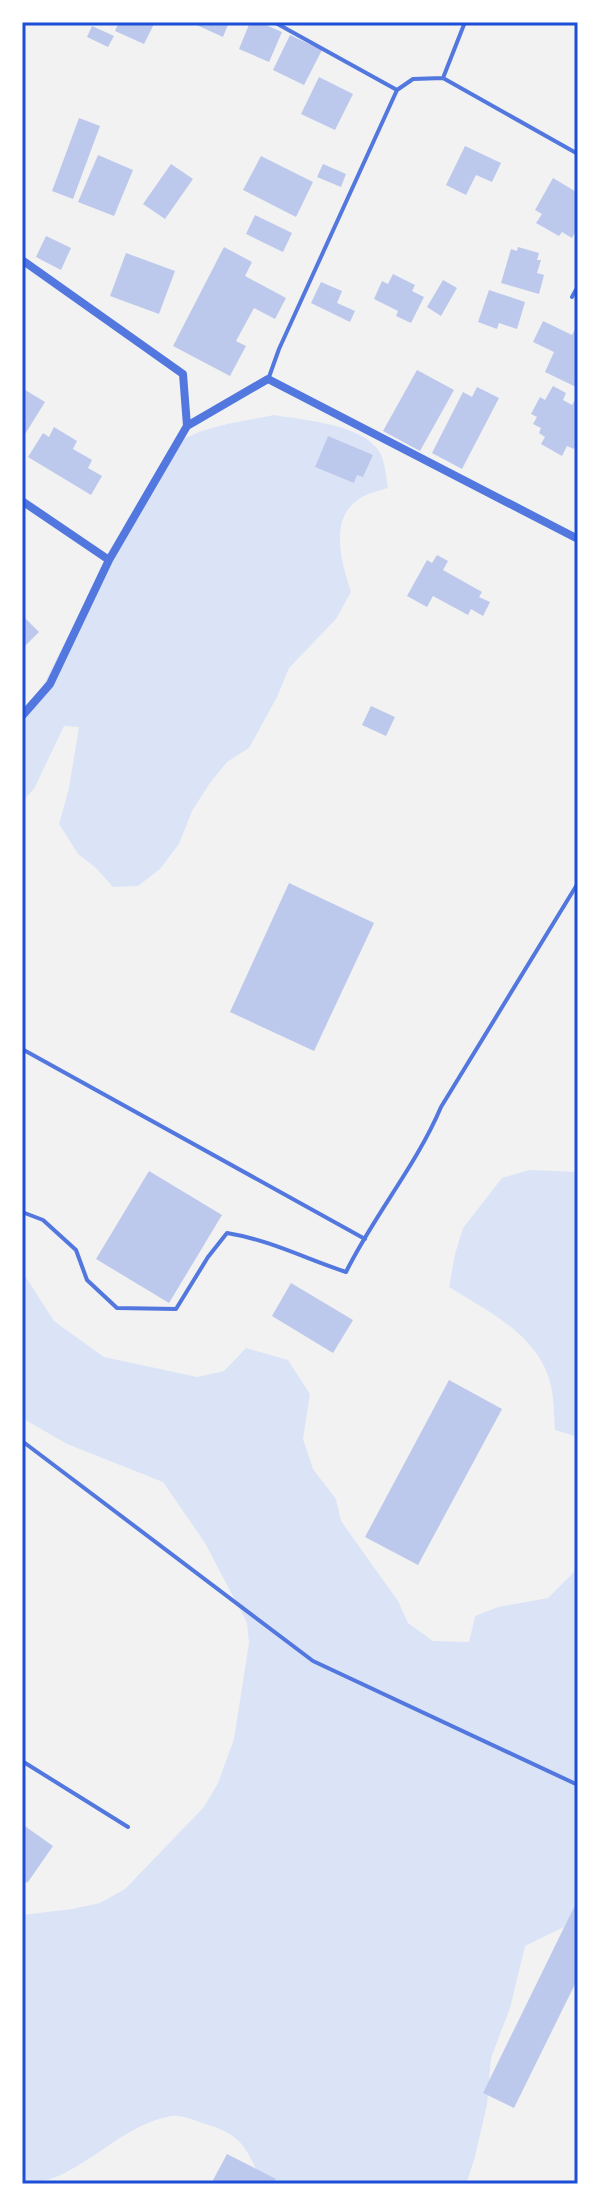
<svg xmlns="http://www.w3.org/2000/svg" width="600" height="2206" font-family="'Noto Serif',serif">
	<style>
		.green { fill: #dbe4f7 }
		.building { fill: #bdc9ec }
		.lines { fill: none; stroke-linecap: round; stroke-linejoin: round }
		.service { stroke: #5277de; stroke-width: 4 }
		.minor { stroke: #5277de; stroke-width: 8 }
		.neatline { fill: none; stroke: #1d4ed8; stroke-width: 3 }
	</style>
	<rect width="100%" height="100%" fill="#f2f2f2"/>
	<path class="green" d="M274,415C304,420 361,424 379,451C385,460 386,477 388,488C379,491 367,493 359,499C328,519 342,564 351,592L336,619L289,668L277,697L249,748L227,762L210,783L192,811L179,844L160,869L138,886L113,887L96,868L78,854L59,824L69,788L79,727L64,726L34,789L22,802V727L127,520L170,448C197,426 241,422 274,415Z
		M529,1170L578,1172V1437L555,1430C554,1416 554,1400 551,1386C540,1336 489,1312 449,1287L455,1254L463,1228L502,1178Z
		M22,1271L54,1321L104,1357L197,1377L224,1371L246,1348L288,1360L310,1394L303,1439L313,1469L336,1499L341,1521L398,1601L408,1623L433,1641L469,1642L475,1616L498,1607L548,1598L573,1573L578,1562V1901L564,1927L525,1946L510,2008L491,2058L487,2105L474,2160L466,2184H263C245,2147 244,2135 202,2123C193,2120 181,2115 172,2116C116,2125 78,2184 22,2184V1915L72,1909L100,1903L125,1889L204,1807L218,1783L234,1739L249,1643L247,1623L205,1543L163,1482L67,1444L22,1418Z"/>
	<path class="building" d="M119,22H155L144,44L115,31Z
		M190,22H229L223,37Z
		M250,22H259L282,32L269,62L239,49Z
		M92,26L114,36L108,47L87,37Z
		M290,35L322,50L304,85L273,70Z
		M319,77L353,94L335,130L301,114Z
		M79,118L100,126L73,199L52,191Z
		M465,146L501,163L492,182L476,175L466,195L446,185Z
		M98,155L133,170L114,216L78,202Z
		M261,156L313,182L296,217L243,190Z
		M171,164L193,179L165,219L143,204Z
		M323,164L346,174L341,187L317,177Z
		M553,178L578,193V227L572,238L562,232L559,236L536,223L542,214L535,210Z
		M255,215L292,233L283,252L246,234Z
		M46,236L71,248L61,270L36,257Z
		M224,247L252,262L245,276L286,298L275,319L254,308L236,341L246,346L230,376L173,346Z
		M518,247L539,253L537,260H541L537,273L544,275L539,294L501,283L511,249L517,251Z
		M126,253L175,271L159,314L110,296Z
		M393,274L415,285L412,291L424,297L411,323L396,316L398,311L374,299L382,281L388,284Z
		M443,280L457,288L441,316L427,307Z
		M321,282L342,291L337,303L355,311L350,322L311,303Z
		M489,290L525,302L517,329L499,323L497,329L478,322Z
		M543,321L572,335L578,323L576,387L545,372L554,352L533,342Z
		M417,370L454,390L420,451L383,431Z
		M553,386L566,393L563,400L572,405L575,400L578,401V441L574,449L567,446L562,456L541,444L545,437L539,433L541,428L533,424L537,417L531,414L540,397L545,400Z
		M477,387L499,398L462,469L432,453L463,392L472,397Z
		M22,388L45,402L22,439Z
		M54,427L77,441L73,449L92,460L88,468L102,476L91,495L28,457L43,433L49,437Z
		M328,436L373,455L363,477L357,475L354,483L315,467Z
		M437,555L448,561L443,570L482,592L479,597L490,602L483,616L471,609L468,615L433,596L427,607L407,596L427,560L432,563Z
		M22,615L39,632L22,649Z
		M371,706L395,717L386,736L362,725Z
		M289,883L374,923L314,1051L230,1012Z
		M149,1171L222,1215L169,1303L96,1259Z
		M291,1283L353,1320L333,1353L272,1316Z
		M449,1380L502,1409L418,1565L365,1537Z
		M22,1824L53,1846L28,1882L22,1884Z
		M578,1899V1978L514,2108L483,2093Z
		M227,2154L276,2179L273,2184H211Z"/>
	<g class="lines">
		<path class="service" d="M274,22L397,90
			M443,78L578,154
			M572,297L578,286
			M269,377L279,349L397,90L413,79L443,78L465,22
			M22,1049L365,1239
			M22,1212L43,1220L76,1250L87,1280L117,1308L176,1309L208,1257L227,1233C270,1240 306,1259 346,1272C374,1215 416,1166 441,1107L578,883
			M22,1441L313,1661L578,1785
			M22,1761L128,1827"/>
		<path class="minor" d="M22,260L183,374L187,426L268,379L578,539
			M22,501L109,560
			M22,716L50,684L109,560L187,426"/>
	</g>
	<rect width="600" height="2206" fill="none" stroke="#ffffff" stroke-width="48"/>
	<rect x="24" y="24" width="552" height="2158" class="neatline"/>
</svg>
